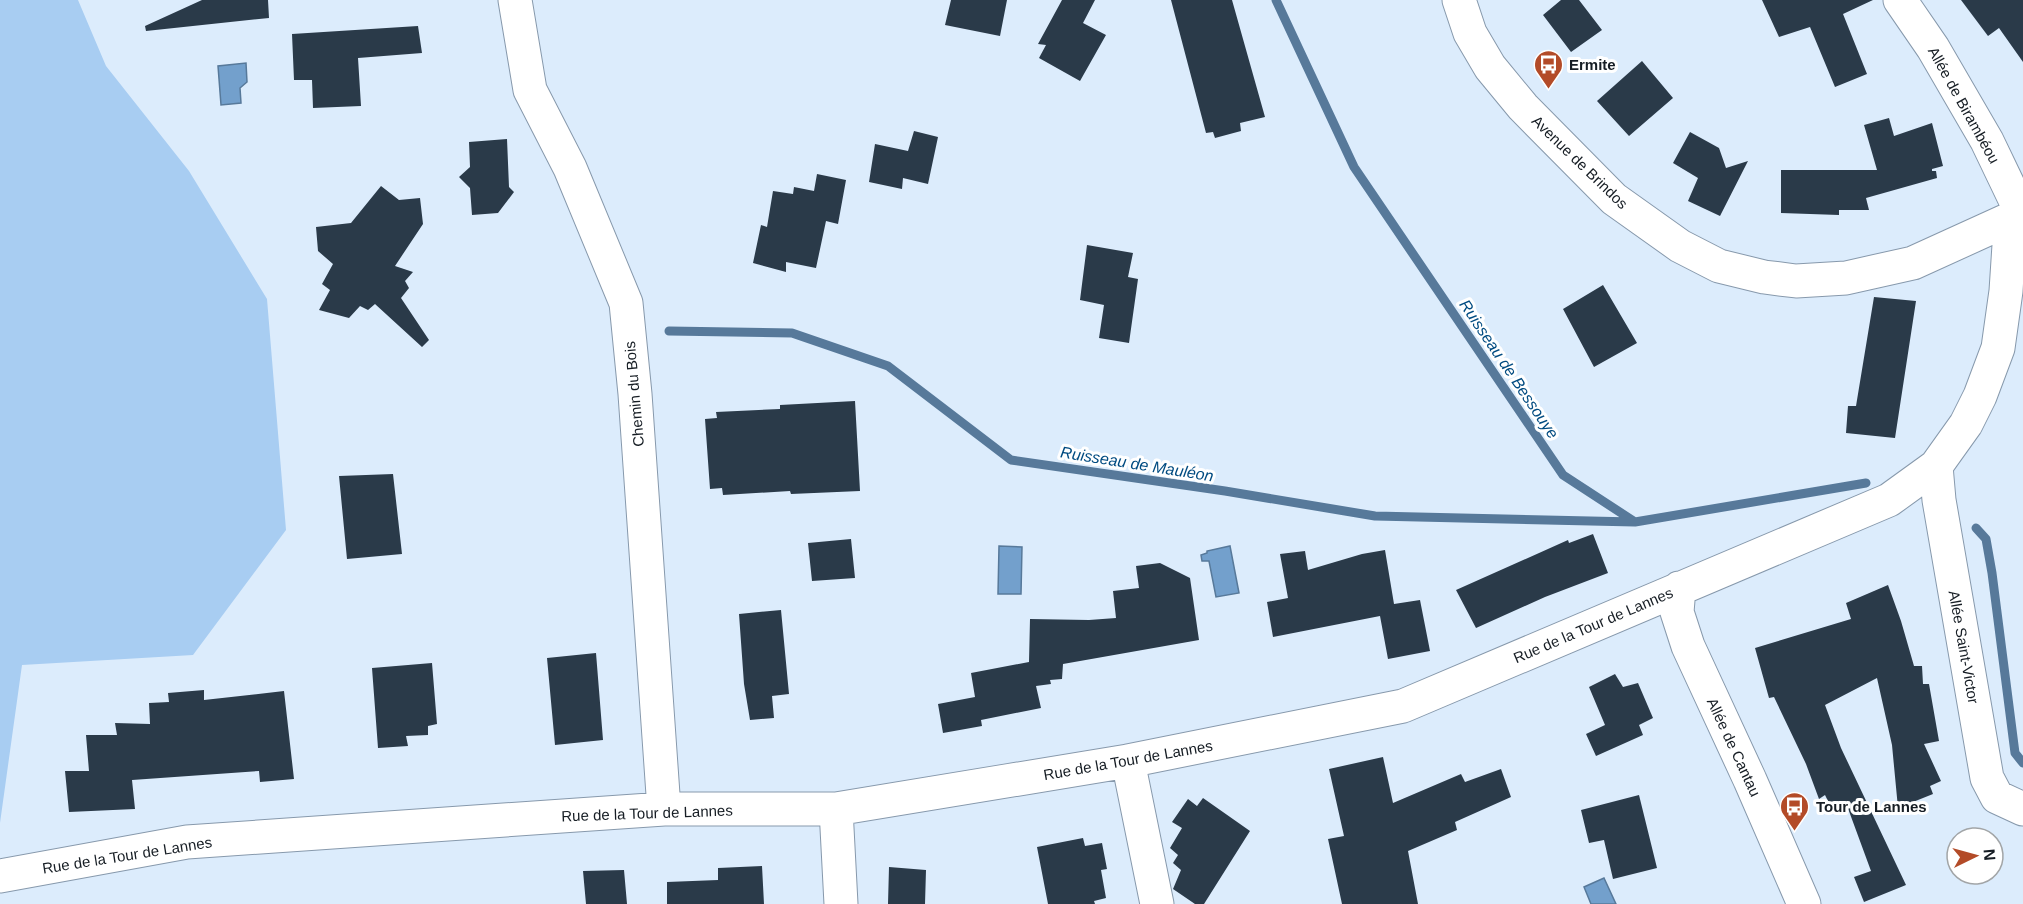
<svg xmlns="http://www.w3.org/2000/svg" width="2023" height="904" font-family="Helvetica,sans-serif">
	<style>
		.green { fill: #a8cdf2 }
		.water { fill: #73a0cc; stroke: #57799a; stroke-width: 1.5 }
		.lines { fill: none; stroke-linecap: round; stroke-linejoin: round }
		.stream { stroke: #57799a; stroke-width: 9 }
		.building { fill: #2a3a49 }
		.minor-casing { stroke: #8799ac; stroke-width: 35 }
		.minor { stroke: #fff; stroke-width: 33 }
		.labels { text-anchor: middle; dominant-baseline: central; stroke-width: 6; stroke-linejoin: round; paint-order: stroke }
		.poi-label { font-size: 15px; font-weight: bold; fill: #161d24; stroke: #fff; text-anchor: start }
		.street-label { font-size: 15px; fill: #161d24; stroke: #fff }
		.water-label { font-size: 16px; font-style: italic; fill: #004b81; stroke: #fff }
	</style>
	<rect width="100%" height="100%" fill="#dcecfc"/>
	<path class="green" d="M0,0H78L106,66L189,171L267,299L286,530L193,655L22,665L0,823Z"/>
	<path class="water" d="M246,63L247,82L240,88L241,103L221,105L218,66Z
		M999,546L1022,547L1021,594H998Z
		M1230,546L1239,593L1216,597L1209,561H1202L1201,555L1207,553V551Z
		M1604,878L1616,904H1591L1584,887Z"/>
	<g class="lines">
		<path class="stream" d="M1276,0L1354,167L1563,475L1635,522L1866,483
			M669,331L792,333L888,366L1011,460L1225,491L1375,516L1635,522
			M1976,528L1986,539L1992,573L2015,753L2023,763"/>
	</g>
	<path class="building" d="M202,0H268L269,18L146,31L145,26Z
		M951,0H1007L1000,36L945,25Z
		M1062,0H1095L1083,23L1106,35L1080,81L1039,58L1046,45L1038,44Z
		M1171,0H1232L1265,117L1240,123L1241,131L1215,138L1213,132L1206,133Z
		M1561,0H1579L1602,30L1571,52L1543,15Z
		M1762,0H1873L1843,14L1867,74L1835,87L1810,27L1779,37Z
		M1961,0H2023V62L1999,28L1988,36Z
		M418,26L422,53L358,58L361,106L313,108L312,80H294L292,34Z
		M1642,61L1673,98L1629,136L1597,101Z
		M1889,118L1894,136L1932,123L1943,166L1932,169V171H1936L1937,178L1866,198L1869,210H1839V215L1781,213V170H1877L1864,125Z
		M914,131L938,137L928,184L903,178L902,189L869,182L875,144L908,151Z
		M1690,132L1719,148L1726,168L1748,161L1720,216L1688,201L1698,178L1673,163Z
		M507,139L509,187L514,192L498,213L472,215L470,188L459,177L470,167L469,142Z
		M817,174L846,180L838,224L826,221L816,268L786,262V272L753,263L761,225L767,227L773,191L793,194L794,187L814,191Z
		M381,186L399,200L420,198L423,224L395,266L413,272L405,281L409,288L401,298L429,340L422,347L375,304L368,310L360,306L349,318L319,310L330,290L322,284L333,264L318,251L316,227L351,223Z
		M1087,245L1133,253L1128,277L1138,279L1129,343L1099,338L1104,305L1080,300Z
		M1603,285L1637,343L1594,367L1563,309Z
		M1874,297L1916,301L1895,438L1846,433L1848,406H1856Z
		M855,401L860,491L791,494L790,491L723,495L722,488L710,489L705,419L717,418L716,412L780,409V405Z
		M393,474L402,554L347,559L339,476Z
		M1593,534L1608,573L1545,597L1476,628L1456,590L1568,540L1569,543Z
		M851,539L855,578L812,581L808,543Z
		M1385,550L1394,604L1420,600L1430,651L1388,659L1380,616L1273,637L1267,602L1288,598L1280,554L1305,551L1308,570L1362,554Z
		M1160,563L1190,578L1199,640L1063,664L1062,679L1050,680L1051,684L1036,686L1041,708L981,720L982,726L943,733L938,704L975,697L971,673L1029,662L1030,619L1089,620L1116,618L1113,591L1139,588L1136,566Z
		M1888,585L1901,621L1914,666H1922L1923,684H1929L1939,741L1924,744L1941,781L1930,786L1933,794L1898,808L1892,745L1877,678L1825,705L1841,748L1906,885L1864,902L1854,877L1871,871L1846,803L1832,809L1825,795L1819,799L1806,764L1774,697L1769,698L1755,648L1851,619L1846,603Z
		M781,610L789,694L772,696L774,718L750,720L744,684L739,614Z
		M596,653L603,740L555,745L547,658Z
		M432,663L437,724L428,726V735L406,736L408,746L378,748L372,668Z
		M1615,674L1623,687L1638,683L1653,718L1639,725L1643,735L1596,756L1586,734L1605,725L1589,687Z
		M204,690V700L284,691L294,779L260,782L259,771L132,780L135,809L69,812L65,771H89L86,735H117L115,723L150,724L149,703L169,702L168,693Z
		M1383,757L1393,803L1461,774L1465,782L1501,769L1511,797L1455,822L1457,830L1408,851L1418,904H1342L1328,839L1344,836L1329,769Z
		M1639,795L1657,868L1613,879L1604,840L1589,843L1581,810Z
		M1203,798L1250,831L1204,904H1195L1173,889L1181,870L1173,863L1178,855L1170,848L1182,828L1172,822L1188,799L1197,806Z
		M1083,838L1085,846L1102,843L1107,869L1101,870L1106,898L1094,901L1095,904H1048L1037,847Z
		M762,866L764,904H667V882L718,880V868Z
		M889,867L926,870L925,904H888Z
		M624,870L627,904H586L583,871Z"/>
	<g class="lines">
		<defs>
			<path id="minor" d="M515,0L530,90L570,168L626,303L635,394L664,809
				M1459,0L1470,33L1490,67L1523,107L1614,199L1680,246L1719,266L1764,277L1796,281L1846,278L1913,263L2023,213
				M1900,0L1933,48L1987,141L2022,214
				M1936,466L1939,500L1987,778L1997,797L2023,809
				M1679,588L1677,612L1688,646L1750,780L1804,904
				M1128,761L1157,904
				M836,809L841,904
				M0,876L187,842L664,809H836L1128,761L1403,706L1889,500L1936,466L1966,424L1980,396L1998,348L2006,291L2009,245L2022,214"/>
		</defs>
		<use href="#minor" class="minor-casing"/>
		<use href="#minor" class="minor"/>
	</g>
	<defs>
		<symbol id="bus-pin" viewBox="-11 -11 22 30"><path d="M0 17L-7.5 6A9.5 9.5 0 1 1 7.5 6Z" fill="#b34b28" stroke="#fff"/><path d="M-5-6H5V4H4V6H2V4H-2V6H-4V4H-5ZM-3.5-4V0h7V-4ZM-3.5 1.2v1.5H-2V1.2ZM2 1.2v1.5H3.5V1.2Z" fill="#fff"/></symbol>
	</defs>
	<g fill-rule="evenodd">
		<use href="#bus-pin" x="1532" y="48" width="33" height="45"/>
		<use href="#bus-pin" x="1778" y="790" width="33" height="45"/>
	</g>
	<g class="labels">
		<g class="poi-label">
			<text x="1569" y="64">Ermite</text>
			<text x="1816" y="806">Tour de Lannes</text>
		</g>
		<g class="street-label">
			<text transform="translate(1964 105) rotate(61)">Allée de Birambéou</text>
			<text transform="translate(1580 162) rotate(44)">Avenue de Brindos</text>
			<text transform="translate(634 394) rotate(-95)">Chemin du Bois</text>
			<text transform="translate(1593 625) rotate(-23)">Rue de la Tour de Lannes</text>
			<text transform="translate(1964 647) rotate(80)">Allée Saint-Victor</text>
			<text transform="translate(1734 747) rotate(65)">Allée de Cantau</text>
			<text transform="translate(1128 760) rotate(-10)">Rue de la Tour de Lannes</text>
			<text transform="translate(647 813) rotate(-2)">Rue de la Tour de Lannes</text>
			<text transform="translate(127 855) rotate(-9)">Rue de la Tour de Lannes</text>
		</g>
		<g class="water-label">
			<text transform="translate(1509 369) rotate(56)">Ruisseau de Bessouye</text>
			<text transform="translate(1137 464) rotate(9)">Ruisseau de Mauléon</text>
		</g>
	</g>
	<g transform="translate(1975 856) rotate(85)"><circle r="28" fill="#ffffff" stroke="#a2a5a7" stroke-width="1.5"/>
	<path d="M0-4.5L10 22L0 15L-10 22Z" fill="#b34b28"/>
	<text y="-9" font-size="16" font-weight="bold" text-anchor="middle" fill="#161d24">N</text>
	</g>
</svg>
